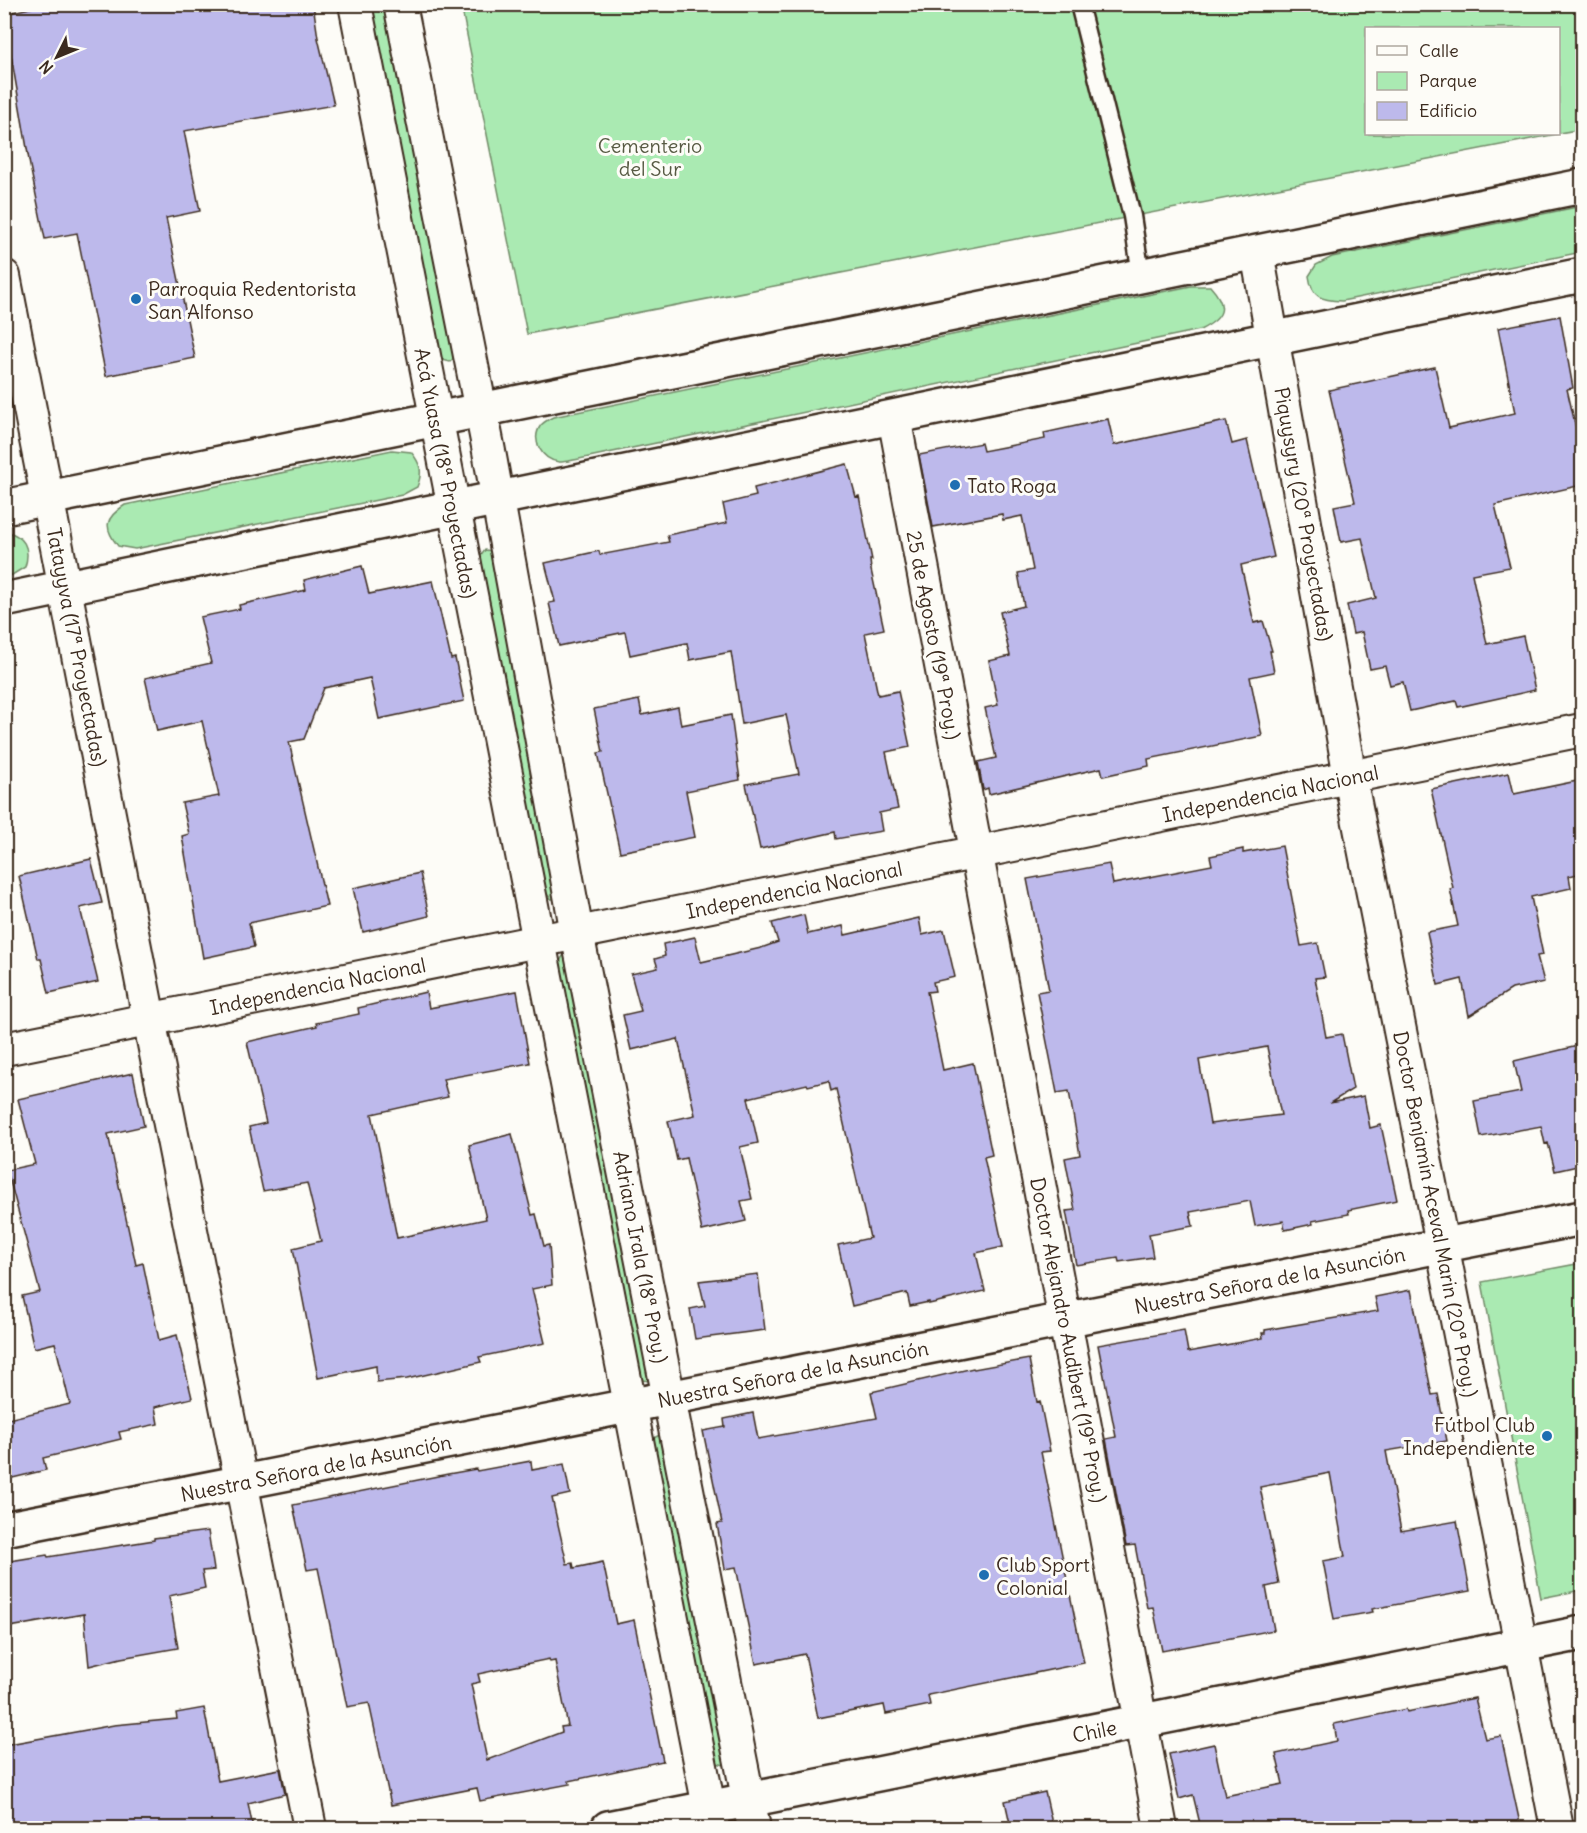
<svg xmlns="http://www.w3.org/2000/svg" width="1587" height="1833" font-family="Delius,sans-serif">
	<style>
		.green { fill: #aaeab2; stroke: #728a68; stroke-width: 1.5 }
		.building { fill: #bdb9eb; stroke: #3b2a1e; stroke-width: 1.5; fill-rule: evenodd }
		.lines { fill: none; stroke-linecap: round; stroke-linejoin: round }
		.lane-casing { stroke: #3b2a1e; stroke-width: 21 }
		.street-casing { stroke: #3b2a1e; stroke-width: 36 }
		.secondary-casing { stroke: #3b2a1e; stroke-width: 38 }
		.lane { stroke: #fdfcf7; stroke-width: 16 }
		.street { stroke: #fdfcf7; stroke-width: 32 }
		.secondary { stroke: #fdfcf7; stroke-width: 33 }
		.poi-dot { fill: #1f6fb2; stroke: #fdfcf7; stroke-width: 2 }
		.labels { text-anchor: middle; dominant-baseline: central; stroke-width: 6; stroke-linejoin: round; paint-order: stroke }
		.park-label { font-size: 20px; fill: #575a43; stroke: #fdfcf7 }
		.poi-label { font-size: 20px; fill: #3b2a1e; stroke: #fdfcf7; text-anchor: start }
		.street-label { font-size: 20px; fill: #3b2a1e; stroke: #fdfcf7 }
	</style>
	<rect width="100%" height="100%" fill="#fdfcf7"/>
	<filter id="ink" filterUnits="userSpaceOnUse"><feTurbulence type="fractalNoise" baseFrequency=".0167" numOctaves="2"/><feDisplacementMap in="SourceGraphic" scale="12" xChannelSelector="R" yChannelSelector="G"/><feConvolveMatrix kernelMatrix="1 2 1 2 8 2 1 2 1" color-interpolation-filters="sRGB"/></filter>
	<g filter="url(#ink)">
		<path class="green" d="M371,5H387L455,352L454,358L450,362L443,360L440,355Z
			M461,5H1582V129L1559,133L1558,28H1366V134H1557L527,334Z
			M1582,206V252L1342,301C1321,300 1312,298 1309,276L1316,265L1332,257Z
			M1191,286H1210C1229,307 1224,318 1200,330L579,459C573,460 565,462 559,462C542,460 530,440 541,425C544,422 549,419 553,417Z
			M392,450L411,452C421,464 423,472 417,487L402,495L135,549L118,546C103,527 105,518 125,505Z
			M5,531C24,536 31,547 25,567L12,575L5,577Z
			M485,550L492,551L555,899H551L546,893L480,557Z
			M563,956H567L653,1378L649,1381L642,1380L640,1375L559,963Z
			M1582,1263V1590L1541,1598L1482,1282Z
			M661,1434L727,1762L724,1765L717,1763L715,1760L653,1443L654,1438Z"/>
		<path class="building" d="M47,4H313L318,38L334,105L184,131L200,211L166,218L195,358L106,376L77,233L45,239L30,166L4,14Z
			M1560,316L1573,388L1567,389L1582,454V485L1495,505L1510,567L1472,574L1487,644L1523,636L1535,690L1458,707L1456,701L1410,711L1403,682L1390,685L1385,666L1370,669L1362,632L1353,634L1347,605L1376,598L1362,538L1341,542L1334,506L1355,502L1329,390L1435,367L1449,428L1515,413L1498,328Z
			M1108,419L1114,445L1226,421L1232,444L1247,440L1274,557L1241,565L1254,623L1263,621L1272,651H1270L1274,672L1250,677L1262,736L1148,759L1149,766L1103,776L1101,768L989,794L988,788L983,790L978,762L996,758L985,708L998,705L989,661L1010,656L1000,612L1024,606L1018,573L1033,570L1022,516L1003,520L1002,514L933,527L919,455L981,443L983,451L1045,439L1044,433Z
			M847,464L856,497L859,496L872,560H870L871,570L884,629L865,633L878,695L898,691L910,747L886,752L898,809L879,813L882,831L836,839L835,832L760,849L746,784L799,774L786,715L742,724L731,652L690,660L687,643L630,655L625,632L559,646L549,603L555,602L545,563L599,551L600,555L669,542L667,535L727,523L723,504L756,496L754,488Z
			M362,566L369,594L433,581L451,659L455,658L464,701L379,719L370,678L324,688L304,739L289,742L327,906L249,923L254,947L203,958L182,836L189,834L182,803L219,796L202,721L157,731L145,678L211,663L200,617L240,609L239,605L306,590L304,580Z
			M639,700L642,715L678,707L681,725L731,715L740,780L686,791L695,837L620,852L598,753L603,752L594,709Z
			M1509,773L1514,794L1582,780V873L1569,876L1571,888L1531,897L1543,955L1537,956L1544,982L1512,989L1469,1016L1462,979L1438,985L1427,932L1458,926L1450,889L1453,888L1431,789Z
			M1282,846L1301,946L1318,943L1325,977L1315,978L1326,1037L1342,1034L1353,1089L1330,1103L1364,1096L1370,1128L1381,1125L1397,1200L1348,1210L1349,1214L1312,1221L1313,1224L1285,1230L1283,1221L1255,1226L1250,1201L1190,1212L1193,1226L1149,1234L1153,1257L1119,1262L1118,1258L1076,1265L1066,1211L1075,1210L1065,1158L1080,1155L1069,1091L1057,1093L1037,992L1049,990L1027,879L1109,864L1113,884L1212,865L1210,856L1243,849V853ZM1267,1047L1281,1115L1210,1124L1199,1060Z
			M91,859L102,903L80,908L98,982L49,993L41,959H38L19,876Z
			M420,873L429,916L363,932L353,888Z
			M804,915L808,934L843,926L845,935L919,918L922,935L944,930L955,977L933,982L935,991L927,992L943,1070L973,1063L992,1155L984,1157L1003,1247L976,1253L985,1291L929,1304V1302L910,1306L907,1293L852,1306L838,1245L870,1238L836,1089L831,1091L829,1081L808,1086L807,1084L748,1098L758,1143L740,1147L752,1199L741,1201L746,1221L702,1231L686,1158L677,1160L668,1121L695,1115L678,1039L631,1050L623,1015L641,1011L631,974L658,968L655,959L665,956L663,944L695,937L701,962L761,948L778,942L772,923Z
			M517,991L530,1063L443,1079L448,1097L372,1114L397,1238L486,1219L469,1145L512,1134L532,1215L536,1214L544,1246L549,1245L552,1285L532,1289L545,1343L479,1357L481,1362L407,1379L377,1382L376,1366L318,1378L293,1248L321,1241L307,1183L263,1191L249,1127L266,1123L247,1042L317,1026L316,1023L359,1014L358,1008L426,992L429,1008Z
			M1582,1045V1165L1555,1171L1548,1143L1545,1144L1541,1126L1481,1137L1474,1101L1521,1092L1514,1061Z
			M133,1073L144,1126L108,1134L136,1265L143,1263L159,1340L177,1335L192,1398L155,1407L158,1424L119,1432L121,1439L43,1458L46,1470L4,1480V1420L70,1404L55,1343L34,1348L22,1296L40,1292L7,1170L35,1164L18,1099Z
			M758,1274L765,1330L695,1339L690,1309L705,1306L699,1281Z
			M1411,1290L1432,1395L1438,1394L1447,1441L1386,1451L1401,1531L1457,1521L1470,1591L1372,1609L1373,1612L1334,1619L1323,1561L1345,1557L1330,1473L1260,1487L1279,1584L1266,1587L1274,1630L1162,1651L1153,1607L1147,1608L1135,1545L1126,1546L1106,1439L1116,1437L1098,1345L1184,1330L1188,1352L1263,1338L1262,1333H1265V1330L1378,1311L1375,1297Z
			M1029,1359L1037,1402L1040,1401L1050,1451L1041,1452L1084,1663L928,1695L930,1705L886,1714L884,1705L818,1718L805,1654L756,1664L736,1567L725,1569L717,1524L722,1523L703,1431L725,1427L724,1419L753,1413L758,1439L877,1418L871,1392L973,1368L974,1369Z
			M531,1461L532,1470L564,1464L570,1494L552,1498L567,1564L573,1563L574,1568L603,1562L616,1624L634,1620L663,1761L569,1781L570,1784L480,1801L477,1788L391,1805L369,1703L347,1707L318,1568L307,1570L293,1505L448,1474L476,1469L477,1471ZM549,1659L550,1662L555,1661L568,1726L561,1727L562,1732L487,1760L471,1684L480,1682L478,1674Z
			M208,1531L214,1570L202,1571L205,1588L169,1596L178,1648L121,1658L89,1666L84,1614L4,1628V1562L47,1555L48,1557L154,1540V1538Z
			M1475,1698L1485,1739L1501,1736L1521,1828H1201L1193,1795L1179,1799L1169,1754L1214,1744L1225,1796L1283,1784L1276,1754L1337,1741L1334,1724L1406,1709L1407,1712Z
			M204,1708L218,1781L280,1769L285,1794L248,1803L253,1828H4V1745L114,1725L177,1719L176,1713Z
			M1045,1792L1053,1828H1011L1005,1801Z"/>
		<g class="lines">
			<defs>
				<path id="lane" d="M1079,4L1132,216L1141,275"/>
				<g id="street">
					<path d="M355,4C472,613 595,1220 713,1828"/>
					<path d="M400,4L488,446L577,933L754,1828"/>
					<path d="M1257,252L1350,777L1557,1828"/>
					<path d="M4,276L149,1019L310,1828"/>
					<path d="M894,417L1161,1828"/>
					<path id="s1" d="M4,1049L1582,730"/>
				</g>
				<g id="secondary">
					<path d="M4,507L1582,186"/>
					<path d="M4,600L1582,275"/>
					<path id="s2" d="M4,1529L1582,1218"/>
					<path id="s3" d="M608,1828L1582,1633"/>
				</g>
			</defs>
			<use href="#lane" class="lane-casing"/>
			<use href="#street" class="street-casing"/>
			<use href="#secondary" class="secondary-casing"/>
			<use href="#lane" class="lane"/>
			<use href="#street" class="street"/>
			<use href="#secondary" class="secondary"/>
		</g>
	</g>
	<g class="poi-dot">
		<circle cx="136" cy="299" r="6"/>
		<circle cx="955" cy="485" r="6"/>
		<circle cx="1547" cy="1436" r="6"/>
		<circle cx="984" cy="1575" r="6"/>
	</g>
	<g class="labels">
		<g class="park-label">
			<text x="650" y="145">Cementerio<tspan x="650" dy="23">del Sur</tspan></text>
		</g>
		<g class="poi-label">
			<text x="148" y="288">Parroquia Redentorista<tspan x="148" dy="23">San Alfonso</tspan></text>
			<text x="967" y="485">Tato Roga</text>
			<text x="1535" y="1424" text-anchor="end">Fútbol Club<tspan x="1535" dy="23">Independiente</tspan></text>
			<text x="996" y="1564">Club Sport<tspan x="996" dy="23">Colonial</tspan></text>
		</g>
		<g class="street-label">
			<text transform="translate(446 473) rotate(79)">Acá Yuasa (18ª Proyectadas)</text>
			<text transform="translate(1304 514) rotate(80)">Piquysyry (20ª Proyectadas)</text>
			<text transform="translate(934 635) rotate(79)">25 de Agosto (19ª Proy.)</text>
			<text transform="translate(77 647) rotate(79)">Tatayyva (17ª Proyectadas)</text>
			<text stroke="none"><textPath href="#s1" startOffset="1292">Independencia Nacional</textPath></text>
			<text stroke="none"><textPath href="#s1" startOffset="806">Independencia Nacional</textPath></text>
			<text stroke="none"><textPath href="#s1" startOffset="320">Independencia Nacional</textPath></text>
			<text transform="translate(1436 1214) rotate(79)">Doctor Benjamín Aceval Marin (20ª Proy.)</text>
			<text transform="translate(641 1257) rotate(79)">Adriano Irala (18ª Proy.)</text>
			<text stroke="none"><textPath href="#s2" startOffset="1290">Nuestra Señora de la Asunción</textPath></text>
			<text transform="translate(1069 1340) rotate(79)">Doctor Alejandro Audibert (19ª Proy.)</text>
			<text stroke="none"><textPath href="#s2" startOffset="804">Nuestra Señora de la Asunción</textPath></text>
			<text stroke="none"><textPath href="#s2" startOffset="318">Nuestra Señora de la Asunción</textPath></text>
			<text stroke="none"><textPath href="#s3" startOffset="496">Chile</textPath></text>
		</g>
	</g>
	<rect width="1587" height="1833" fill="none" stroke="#fdfcf7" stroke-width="24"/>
	<rect x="12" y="12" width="1563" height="1809" fill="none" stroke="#3b2a1e" stroke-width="2" filter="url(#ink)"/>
	<rect x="1365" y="27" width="195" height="108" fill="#fdfcf7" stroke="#afa8a0" stroke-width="1.5"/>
	<rect x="1377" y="46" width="30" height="9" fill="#fdfcf7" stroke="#afa8a0" stroke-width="1.5"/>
	<text x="1419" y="57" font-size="18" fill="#3b2a1e">Calle</text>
	<rect x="1377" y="72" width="30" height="18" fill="#aaeab2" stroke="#afa8a0" stroke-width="1.5"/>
	<text x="1419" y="87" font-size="18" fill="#3b2a1e">Parque</text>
	<rect x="1377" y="102" width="30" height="18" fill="#bdb9eb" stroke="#afa8a0" stroke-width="1.5"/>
	<text x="1419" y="117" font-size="18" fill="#3b2a1e">Edificio</text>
	<g transform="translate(57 57) rotate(227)" stroke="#fdfcf7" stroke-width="4.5" paint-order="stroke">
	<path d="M0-4.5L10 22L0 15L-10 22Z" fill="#3b2a1e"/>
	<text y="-9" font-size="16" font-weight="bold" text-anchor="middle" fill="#3b2a1e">N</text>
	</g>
</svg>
